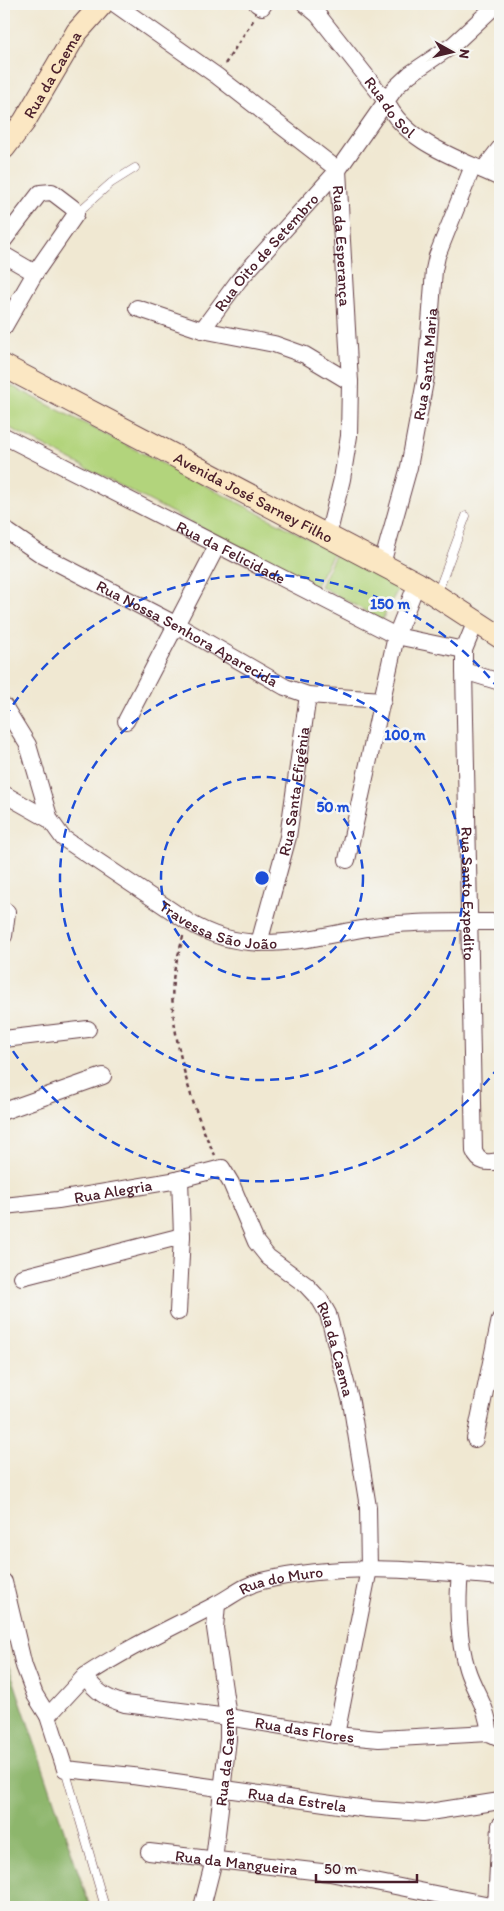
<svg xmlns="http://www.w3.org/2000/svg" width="504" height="1911" font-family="Itim,sans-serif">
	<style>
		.green { fill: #b2d47c; stroke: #7e7a54 }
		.forest { fill: #8db66c; stroke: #6c6a4c }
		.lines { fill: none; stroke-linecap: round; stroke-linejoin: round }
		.service-casing { stroke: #633d44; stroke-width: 9 }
		.minor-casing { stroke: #633d44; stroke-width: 18 }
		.secondary-casing { stroke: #633d44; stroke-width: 24 }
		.path { stroke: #633d44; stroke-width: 2.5; stroke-dasharray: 4 4; stroke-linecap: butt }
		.service { stroke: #fff; stroke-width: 8 }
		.minor { stroke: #fff; stroke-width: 16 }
		.secondary { stroke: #fbe7c3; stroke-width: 22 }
		.ring { fill: none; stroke: #1d4ed8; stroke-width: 2.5; stroke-dasharray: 9 6 }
		.labels { text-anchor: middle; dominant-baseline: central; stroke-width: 5; stroke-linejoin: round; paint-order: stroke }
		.street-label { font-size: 16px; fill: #4a1f2b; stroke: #f6f6f2 }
		.centre { fill: #1d4ed8; stroke: #f6f6f2; stroke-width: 2.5 }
		.ring-label { font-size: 15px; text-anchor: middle; font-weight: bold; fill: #1d4ed8; stroke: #f6f6f2; stroke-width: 5; stroke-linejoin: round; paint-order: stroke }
	</style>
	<rect width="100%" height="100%" fill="#f6f6f2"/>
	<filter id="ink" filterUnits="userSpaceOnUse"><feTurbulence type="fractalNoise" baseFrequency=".02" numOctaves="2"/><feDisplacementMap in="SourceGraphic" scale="10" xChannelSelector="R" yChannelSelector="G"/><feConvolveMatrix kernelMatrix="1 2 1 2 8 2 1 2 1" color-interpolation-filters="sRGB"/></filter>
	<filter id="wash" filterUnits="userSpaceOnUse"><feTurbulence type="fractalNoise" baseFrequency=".0096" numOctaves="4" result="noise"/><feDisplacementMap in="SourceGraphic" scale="20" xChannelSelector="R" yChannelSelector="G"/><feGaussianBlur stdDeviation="1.12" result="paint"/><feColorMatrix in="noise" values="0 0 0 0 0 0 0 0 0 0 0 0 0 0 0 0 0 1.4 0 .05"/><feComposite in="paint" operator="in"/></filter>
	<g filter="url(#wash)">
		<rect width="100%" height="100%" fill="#f0e8d2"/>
		<path class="green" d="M4,382L334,552L315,587L4,425Z
			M336,553L400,585L382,620L320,586Z"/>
		<path class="forest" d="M4,1652L90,1907H4Z"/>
	</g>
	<g filter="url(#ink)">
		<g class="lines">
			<defs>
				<path id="service" d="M76,214L111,183L135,168
					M437,594L466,516
					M65,1769L105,1907"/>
				<g id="minor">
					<path id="s1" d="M115,4L217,76L338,170L350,382L349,436L342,479L328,536"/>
					<path d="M257,4L262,7L264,4"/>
					<path id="s2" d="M305,4L318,15L386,101C406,144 461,159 500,178"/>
					<path d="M483,170L500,148"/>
					<path d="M4,240L40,193L52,192L73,208L76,214L35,273L4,327"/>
					<path d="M4,255L35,273"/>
					<path d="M137,308L202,330L274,344L305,355L350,382"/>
					<path id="s3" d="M202,330L239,280L338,170L396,87L410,74L453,45L497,4"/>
					<path id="s4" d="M4,436L396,636L464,650"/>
					<path id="s5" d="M4,529L42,555L175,624L285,687L308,695L383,700"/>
					<path id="s6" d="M382,564L409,467L426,376L434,270L437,256L473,166"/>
					<path id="s7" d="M476,621L464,650V671L474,1151C479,1164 488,1163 500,1161"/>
					<path d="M464,671L500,682"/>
					<path d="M4,706L28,745L50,820"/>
					<path d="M126,721L217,546"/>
					<path id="s8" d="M4,794L50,820L63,838L187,921C257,965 324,930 398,924C431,921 466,922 500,922"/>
					<path d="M347,860L396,636L417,583"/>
					<path d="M4,910L7,912L4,936"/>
					<path id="s9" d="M259,943L288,837L308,695"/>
					<path d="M4,1039L88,1029"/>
					<path d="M4,1111L103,1076"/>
					<path id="s10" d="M4,1206L58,1200L172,1181L222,1168L231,1183L256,1242L268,1257L306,1285L320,1300L328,1314L351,1402L368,1507L369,1569L336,1735"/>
					<path d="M22,1277L182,1236"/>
					<path d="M178,1312L182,1236L180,1179"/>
					<path d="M475,1439L500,1319"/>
					<path d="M460,1573C457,1603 458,1640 467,1669C474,1692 489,1708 489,1733"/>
					<path id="s11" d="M4,1582L24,1666L35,1695L48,1716L65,1769L133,1776L367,1809L423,1813L500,1801"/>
					<path id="s12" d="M85,1676C127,1648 171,1628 215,1605C231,1597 244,1585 262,1581C340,1562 421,1570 500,1577"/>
					<path id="s13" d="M48,1716L85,1676C96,1692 107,1699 125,1704L228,1717L336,1735L379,1739L489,1733L500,1738"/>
					<path id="s14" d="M149,1852L330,1873L500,1907"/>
					<path id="s15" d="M202,1907L214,1860L228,1739V1717L215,1628L217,1604"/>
					<path d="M496,1907L500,1825"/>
				</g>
				<g id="secondary">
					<path id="s16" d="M4,148L24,122L77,32L102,4"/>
					<path id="s17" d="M4,366L417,583L500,637"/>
				</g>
			</defs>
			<use href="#service" class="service-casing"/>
			<use href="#minor" class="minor-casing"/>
			<use href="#secondary" class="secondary-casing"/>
			<path class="path" d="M225,64L254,19
				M183,936C180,951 174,966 173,981C168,1028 193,1114 215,1155"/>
			<use href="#service" class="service"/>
			<use href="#minor" class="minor"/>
			<use href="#secondary" class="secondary"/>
		</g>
	</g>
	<g class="ring">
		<circle cx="262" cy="878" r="101"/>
		<circle cx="262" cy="878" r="202"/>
		<path d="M499 1067A303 303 0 0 1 5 1039M5 717A303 303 0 0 1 499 689"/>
	</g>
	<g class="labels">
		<g class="street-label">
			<text stroke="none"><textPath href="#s16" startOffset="88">Rua da Caema</textPath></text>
			<text stroke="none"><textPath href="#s2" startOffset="134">Rua do Sol</textPath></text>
			<text stroke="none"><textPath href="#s1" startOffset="354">Rua da Esperança</textPath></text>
			<text stroke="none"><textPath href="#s3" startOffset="101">Rua Oito de Setembro</textPath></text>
			<text stroke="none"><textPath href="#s6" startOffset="205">Rua Santa Maria</textPath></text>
			<text stroke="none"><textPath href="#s17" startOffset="282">Avenida José Sarney Filho</textPath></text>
			<text stroke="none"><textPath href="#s4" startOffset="255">Rua da Felicidade</textPath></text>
			<text stroke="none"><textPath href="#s5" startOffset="211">Rua Nossa Senhora Aparecida</textPath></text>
			<text stroke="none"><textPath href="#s9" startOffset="156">Rua Santa Efigênia</textPath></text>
			<text stroke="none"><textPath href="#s7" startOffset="275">Rua Santo Expedito</textPath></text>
			<text stroke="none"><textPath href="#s8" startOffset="256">Travessa São João</textPath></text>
			<text stroke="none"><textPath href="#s10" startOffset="110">Rua Alegria</textPath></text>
			<text stroke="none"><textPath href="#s10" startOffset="442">Rua da Caema</textPath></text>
			<text stroke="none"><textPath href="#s12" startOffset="220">Rua do Muro</textPath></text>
			<text stroke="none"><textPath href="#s13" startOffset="286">Rua das Flores</textPath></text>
			<text stroke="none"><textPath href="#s15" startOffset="152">Rua da Caema</textPath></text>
			<text stroke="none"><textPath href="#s11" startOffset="432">Rua da Estrela</textPath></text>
			<text stroke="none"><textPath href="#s14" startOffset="88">Rua da Mangueira</textPath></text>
		</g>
	</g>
	<circle cx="262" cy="878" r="8" class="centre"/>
	<g class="ring-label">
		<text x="390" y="609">150 m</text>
		<text x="405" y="740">100 m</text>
		<text x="333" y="812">50 m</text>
	</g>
	<rect width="504" height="1911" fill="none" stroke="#f6f6f2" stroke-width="20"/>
	<g transform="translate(452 52) rotate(98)" stroke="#f6f6f2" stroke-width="4" paint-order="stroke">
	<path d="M0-4L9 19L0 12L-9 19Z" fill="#4a1f2b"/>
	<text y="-8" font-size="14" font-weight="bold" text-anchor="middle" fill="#4a1f2b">N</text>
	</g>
	<path d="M316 1874v8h101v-8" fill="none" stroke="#4a1f2b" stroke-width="2.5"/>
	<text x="324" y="1874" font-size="15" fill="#4a1f2b" stroke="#f6f6f2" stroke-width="4" paint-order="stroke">50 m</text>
</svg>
